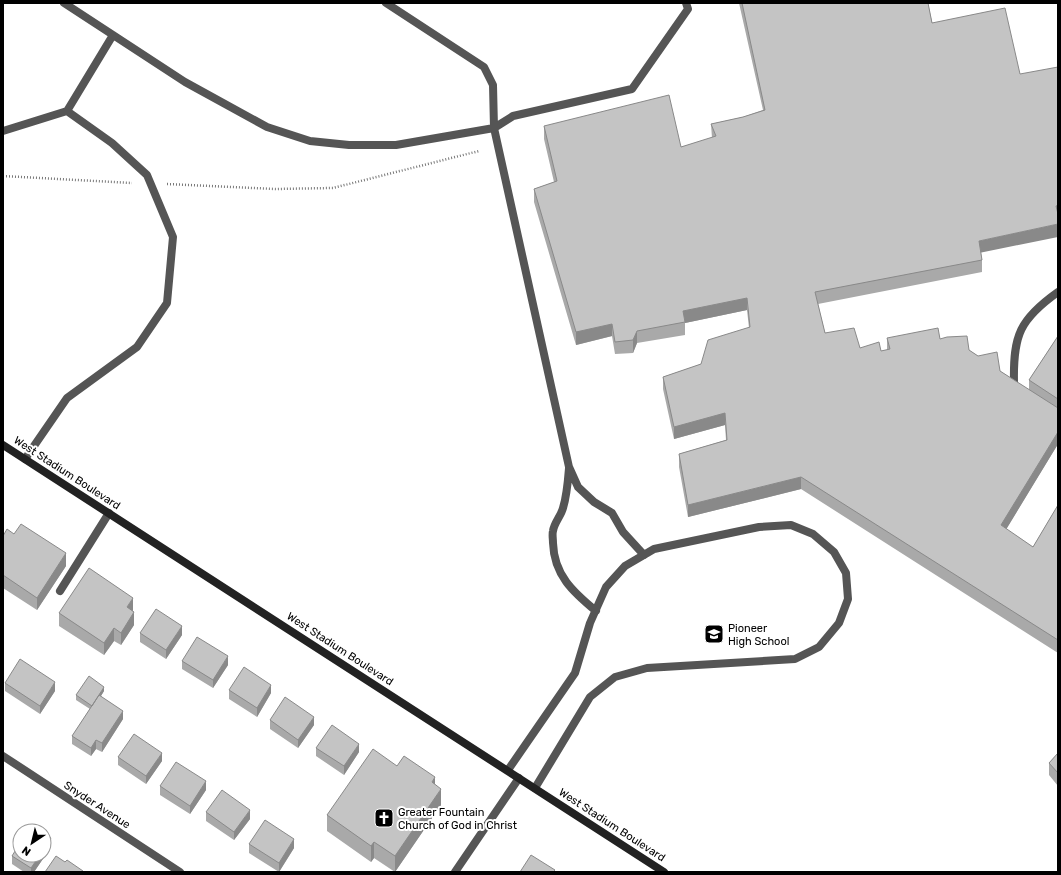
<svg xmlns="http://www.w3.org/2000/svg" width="1061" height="875" font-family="Rubik,sans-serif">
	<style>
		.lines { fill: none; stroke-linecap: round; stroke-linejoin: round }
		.path { stroke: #777; stroke-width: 2.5; stroke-dasharray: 1 2; stroke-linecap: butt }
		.lane { stroke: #555; stroke-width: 8 }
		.street { stroke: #555; stroke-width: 8 }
		.secondary { stroke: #222; stroke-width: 8 }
		.wall { fill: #a9a9a9 }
		.shaded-wall { fill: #898989 }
		.building { fill: #c4c4c4; stroke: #898989 }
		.labels { text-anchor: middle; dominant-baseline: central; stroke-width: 4; stroke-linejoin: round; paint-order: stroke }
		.street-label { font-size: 11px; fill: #000; stroke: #fff }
		.poi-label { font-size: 11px; fill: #000; stroke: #fff; text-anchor: start }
	</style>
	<rect width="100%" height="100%" fill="#fff"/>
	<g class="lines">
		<path class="path" d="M3,176L132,183
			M167,184L275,189L333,188L479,151"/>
		<path class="lane" d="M64,3L185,82L267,127L310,141L349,145H396L494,128L513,116L632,89L688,9L686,3
			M386,3L484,67L493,85L494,128L569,467L578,487L594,502L612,513L623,532L644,555
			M3,131L67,111L113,35
			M1014,382C1013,335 1020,319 1058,292
			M25,459L67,398L137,347L167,303L173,237L147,175L112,143L67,111
			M569,468C568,481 567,495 563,508C561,516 554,523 553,531C552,534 553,539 553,543C554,575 573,592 596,611
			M60,591L109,513
			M508,770L575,673L590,623L606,587L625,566L654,549L759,527L791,525L813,534L834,552L846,573L848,599L839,623L819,647L795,659L647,668L615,677L590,697L535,788"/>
		<path class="street" d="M3,756L180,872
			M455,872L519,778"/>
		<path class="secondary" d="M3,445L664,872"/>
	</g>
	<path class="wall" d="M739,3H928L981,253L982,260V272L818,304L825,333L860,348L881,351L887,350V338L940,339L969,350L1000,371L1029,390V380L1058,336V444L1006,529L1033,547L1058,505V653L801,489L688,517L679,467V454L726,440L725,425L674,439L663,389V377L701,364L749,328L747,310L685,323V335L637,343L633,353L615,354L612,336L576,345L534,202V189L554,182L544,139V126L681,147L712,138L711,124L743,117L763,110Z
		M14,534L66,566L37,610L3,588V536Z
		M133,610V611L134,625L121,645L114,641L104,655L59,626V613Z
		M140,633L182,635L166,659L140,642Z
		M182,661L228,665L213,688L182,669Z
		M5,683L55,691L40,714L5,691Z
		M229,690L271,693L257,717L229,699Z
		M104,691L101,696L123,719L102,752L96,749L91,756L72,744V736L90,709L76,700V695Z
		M270,720L314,725L298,748L270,729Z
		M316,748L359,752L344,775L316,756Z
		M1058,753V786L1049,775V763Z
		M118,757L162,761L146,784L118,765Z
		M397,766L435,785L441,805L395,872L374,858L371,862L327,831V815Z
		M160,786L206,790L190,814L160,795Z
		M206,812L250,819L234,840L206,821Z
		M249,844L294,848L279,872L249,853Z
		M51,847L34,872H24L12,864V856Z"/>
	<path class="shaded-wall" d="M1058,205V217L1056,206Z
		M1058,224V237L979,253V241Z
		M747,298V310L685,323L683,311Z
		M612,324V336L576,345V332Z
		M637,331V343L633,353V340Z
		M725,413V425L674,439V427Z
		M1058,432V444L1001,538V525Z
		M801,477V489L688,517V505Z
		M66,553V566L37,610V598Z
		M133,598V610L127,620V607Z
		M134,612V625L121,645V633Z
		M182,626V635L166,659V650Z
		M114,628V641L104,655V643Z
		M228,656V665L213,688V680Z
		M55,682V691L40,714V706Z
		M271,685V693L257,717V708Z
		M104,687V691L92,710V706Z
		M123,711V719L102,752V743Z
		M314,717V725L298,748V740Z
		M96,740V749L91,756V748Z
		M359,744V752L344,775V766Z
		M162,753V761L146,784V776Z
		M435,777V793L432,782Z
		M206,781V790L190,814V806Z
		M441,789V805L395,872V856Z
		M250,810V819L234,840V832Z
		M51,838V847L34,872H31V868L40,855H44V849Z
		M294,839V848L279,872V863Z
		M374,842V858L371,862V846Z"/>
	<path class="building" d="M742,3H928L932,23L1005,8L1020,74L1058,67V205L1056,206L1058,214V224L979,241L982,260L815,292L825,333L854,328L860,348L879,342L881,351L890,349L887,338L938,328L940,339L947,337L967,336L969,350L978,356L997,352L1000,371L1058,408V432L1001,525L1033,547L1058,505V640L801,477L688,505L679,454L727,440L725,413L674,427L663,377L701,364L708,340L750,327L747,298L683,311L685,322L637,331L633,340L615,342L612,324L576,332L534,189L557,181L544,126L669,95L681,147L716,136L711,124L743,117L765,110Z
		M1058,336V399L1029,380Z
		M21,524L66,553L37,598L3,575V536L7,529L14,534Z
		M89,568L133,598L127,607L134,612L121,633L114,628L104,643L59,613Z
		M156,609L182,626L166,650L140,633Z
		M197,637L228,656L213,680L182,661Z
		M20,659L55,682L40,706L5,683Z
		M244,667L271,685L257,708L229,690Z
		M89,676L104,687L92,706L76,695Z
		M99,695L123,711L102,743L96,740L91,748L72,736Z
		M285,697L314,717L298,740L270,720Z
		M332,725L359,744L344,766L316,748Z
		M134,734L162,753L146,776L118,757Z
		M373,749L397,766L404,756L435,777L432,782L441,789L395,856L374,842L371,846L327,815Z
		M1058,753V773L1049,763Z
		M176,762L206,781L190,806L160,786Z
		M222,790L250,810L234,832L206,812Z
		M265,820L294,839L279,863L249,844Z
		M32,826L40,831H28Z
		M44,834L51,838L44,849Z
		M20,843V855H40L31,868L12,856Z
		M531,855L555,870L553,872H520Z
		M56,856L65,862L67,860L83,871L82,872H45Z"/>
	<defs>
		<symbol id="school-square" viewBox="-11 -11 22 22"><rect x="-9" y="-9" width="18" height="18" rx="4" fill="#000" stroke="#fff"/><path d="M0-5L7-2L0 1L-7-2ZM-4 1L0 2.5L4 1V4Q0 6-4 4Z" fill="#fff"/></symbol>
		<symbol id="church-square" viewBox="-11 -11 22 22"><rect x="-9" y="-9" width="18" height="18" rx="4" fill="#000" stroke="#fff"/><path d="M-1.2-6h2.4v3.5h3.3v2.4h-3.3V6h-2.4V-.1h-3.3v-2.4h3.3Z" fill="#fff"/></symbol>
	</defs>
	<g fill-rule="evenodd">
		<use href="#school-square" x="703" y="623" width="22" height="22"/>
		<use href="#church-square" x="373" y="807" width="22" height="22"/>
	</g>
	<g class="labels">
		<g class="street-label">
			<text transform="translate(67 473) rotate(33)">West Stadium Boulevard</text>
			<text transform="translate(340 649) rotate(33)">West Stadium Boulevard</text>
			<text transform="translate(97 805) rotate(33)">Snyder Avenue</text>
			<text transform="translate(612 825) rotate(33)">West Stadium Boulevard</text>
		</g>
		<g class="poi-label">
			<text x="728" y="628">Pioneer<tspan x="728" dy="13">High School</tspan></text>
			<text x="398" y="812">Greater Fountain<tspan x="398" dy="13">Church of God in Christ</tspan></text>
		</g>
	</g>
	<rect width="1061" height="875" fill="none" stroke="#000000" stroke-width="8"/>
	<g transform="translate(32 843) rotate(215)"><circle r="19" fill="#ffffff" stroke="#999999"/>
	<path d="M0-3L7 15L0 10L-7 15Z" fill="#000000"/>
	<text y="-6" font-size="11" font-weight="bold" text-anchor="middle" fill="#000000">N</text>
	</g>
</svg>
